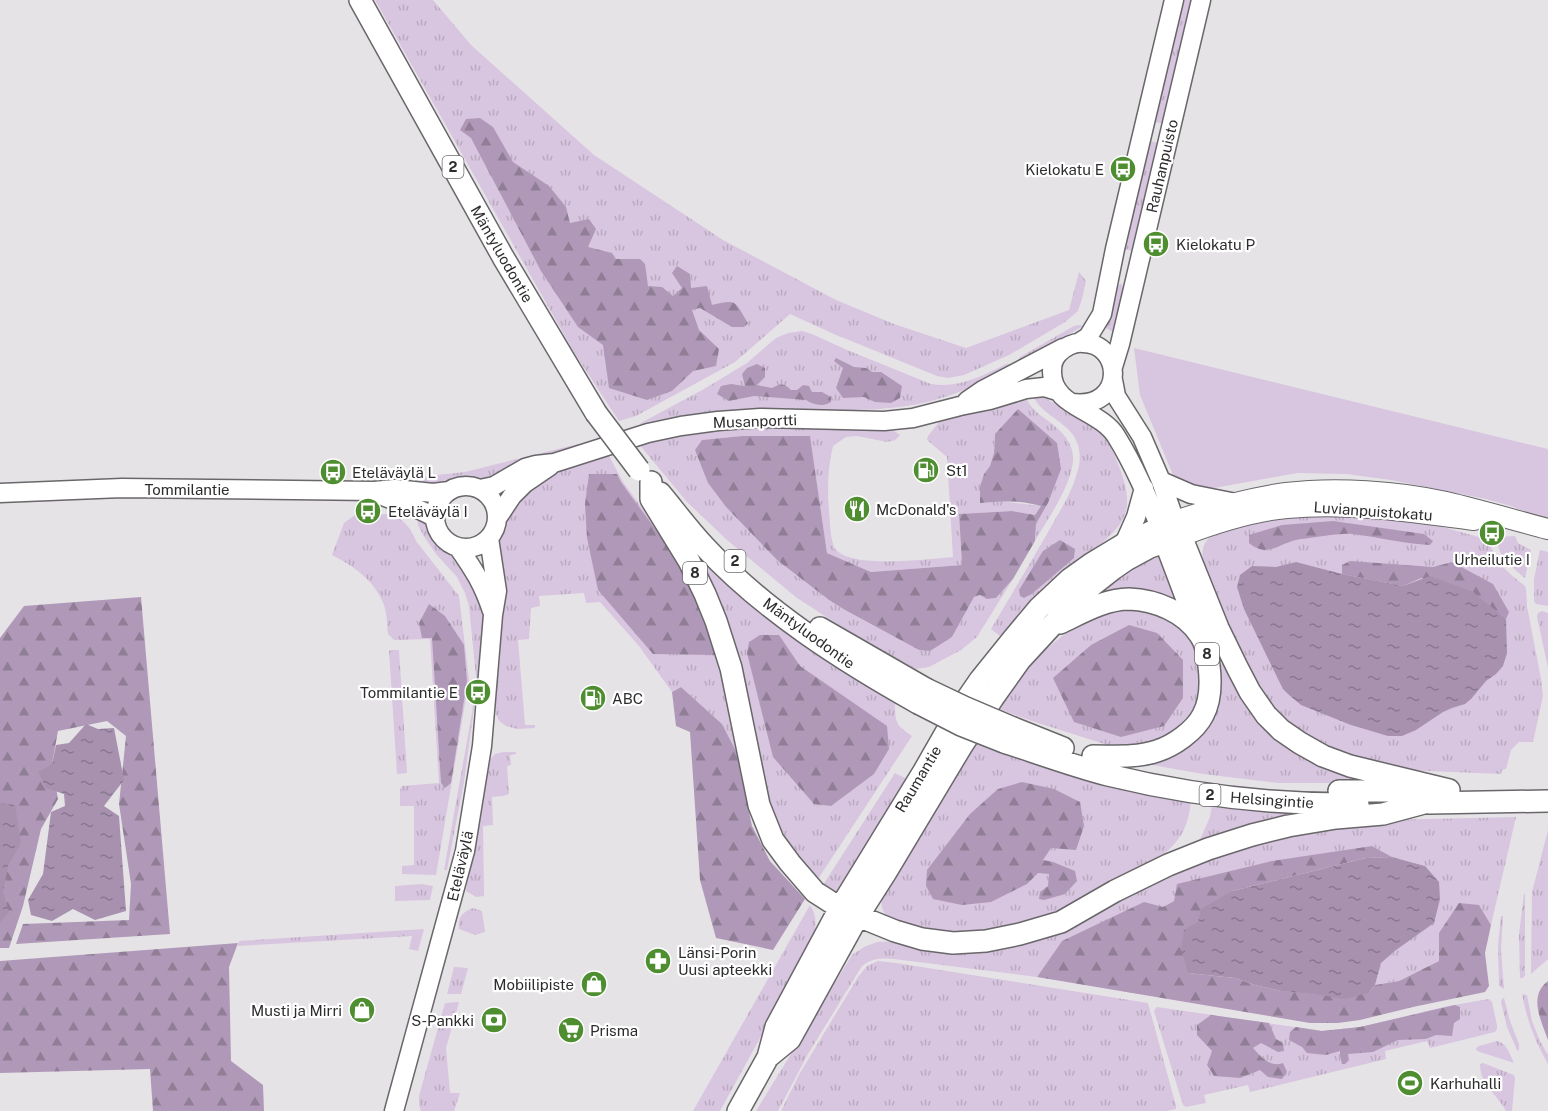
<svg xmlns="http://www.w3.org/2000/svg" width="1548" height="1111" font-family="'Public Sans',sans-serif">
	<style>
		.grass { fill: url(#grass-tufts) }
		.forest { fill: url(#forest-firs) }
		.park { fill: #d8c5df }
		.water { fill: url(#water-ripples) }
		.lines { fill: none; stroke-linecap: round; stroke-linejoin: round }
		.secondary-casing { stroke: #69676a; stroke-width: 21 }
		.primary-casing { stroke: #69676a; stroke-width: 22 }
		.trunk-casing { stroke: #69676a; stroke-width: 24 }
		.secondary { stroke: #fff; stroke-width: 18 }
		.primary { stroke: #fff; stroke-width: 20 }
		.trunk { stroke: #fff; stroke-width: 21 }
		.trunk-bridge-casing { stroke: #69676a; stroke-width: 24; stroke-linecap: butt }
		.trunk-bridge { stroke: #fff; stroke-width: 21 }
		.labels { text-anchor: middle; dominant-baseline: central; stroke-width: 4.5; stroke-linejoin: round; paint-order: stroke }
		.shield { fill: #fff; stroke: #6d6c6d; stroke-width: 1.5 }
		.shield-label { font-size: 14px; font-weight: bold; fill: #2e2d2e }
		.street-label { font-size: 15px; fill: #2e2d2e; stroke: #fff }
		.poi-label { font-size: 15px; fill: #2e2d2e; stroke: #fff; text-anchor: start }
	</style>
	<defs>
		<pattern id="grass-tufts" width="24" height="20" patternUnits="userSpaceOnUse" patternTransform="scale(1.5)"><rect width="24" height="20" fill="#d8c5df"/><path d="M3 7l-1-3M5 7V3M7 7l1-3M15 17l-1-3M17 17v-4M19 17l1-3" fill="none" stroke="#baaac0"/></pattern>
		<pattern id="forest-firs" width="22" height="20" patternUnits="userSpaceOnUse" patternTransform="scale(1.5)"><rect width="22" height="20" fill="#b099b8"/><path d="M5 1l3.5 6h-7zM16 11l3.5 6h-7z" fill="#907d96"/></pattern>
		<pattern id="water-ripples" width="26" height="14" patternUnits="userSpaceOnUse" patternTransform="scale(1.5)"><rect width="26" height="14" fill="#a791af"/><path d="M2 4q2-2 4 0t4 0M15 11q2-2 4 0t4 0" fill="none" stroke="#88778f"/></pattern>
	</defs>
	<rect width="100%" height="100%" fill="#e6e3e7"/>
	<path class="grass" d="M375,0H433L471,45L594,155L723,240L836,300L894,324L966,348L1069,310L1079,272L1086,281L1082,299L1078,311L1065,322L1009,355L964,375L948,378L937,376L834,334L790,314L735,362L636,416L619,421L575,354Z
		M1181,0H1196L1165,124L1155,122L1152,118Z
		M1147,140L1161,144L1132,251L1122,248Z
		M1120,284H1122L1123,290L1115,320V333L1104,327L1116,289Z
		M1079,325L1083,326L1019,364L1018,360L1020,357L1074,326Z
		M802,331L812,334L847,350L931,384C957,389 983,376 1006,364H1010L1012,367C984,382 955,396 923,403C867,415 810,408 753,409C714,410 677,416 639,424L704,389L747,363L776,338L788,333Z
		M1025,395C1031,412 1045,417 1057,428C1066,436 1072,445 1073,456C1075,481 1047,520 1035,541L1036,524L1048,503L995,434L994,453L990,466L984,474L981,503L1001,501L1041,506L1035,515L1012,511L959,514L962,565L871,572L827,553L810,437L742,436L702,440L708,483L726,507L777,560L829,600L845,610L919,650L952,637L974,597L980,595L987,599L996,598L1013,579L977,637L961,650L929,667L916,669L859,638L797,598L727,540L687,502L638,443L707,430L782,427L894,431L900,435L895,440L887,442L857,436L846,437L833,446C828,466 827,489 829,510C830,520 830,542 836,550C854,569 929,559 953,557L947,457L927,440L928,436L939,422Z
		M1033,395H1038L1045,398L1097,429C1109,440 1114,454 1120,469C1125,483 1130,499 1125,514C1116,539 1084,554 1064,569C1056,576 1047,583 1040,591C1025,604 1013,621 1000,636L991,629C1010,597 1029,565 1047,534C1057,515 1070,497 1076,476C1080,466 1081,456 1078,445C1071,421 1041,417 1033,395Z
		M578,444L579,445L539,458L503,476L480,481L467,479L459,480L447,484L422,487L424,478L427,476L465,472Z
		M607,452L623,482L674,552L691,585L714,638L727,697L736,751L722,724L681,687L672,692L639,646L600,602L586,603L584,593L539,596L540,606L531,608L529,639L518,640L525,725H535V728L517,729L506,726L499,721L496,714L495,704L500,657L502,616L497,550L499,541L509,513L518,498L557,471Z
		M392,514C404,520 411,528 416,541L459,596L469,680L436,875L402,874V866L414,865V806H400V790L402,786L439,783L430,639L394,640L388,634C387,625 387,614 384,605C375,581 355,567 332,555L344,523L355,515Z
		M1304,515L1364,516L1421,521L1486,539L1489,540C1495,561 1507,573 1524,585L1526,588L1527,606L1541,679L1543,696L1533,742H1519L1511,750L1506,769L1502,770L1501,774L1405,770L1365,763L1309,740L1273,712L1252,679L1203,561C1202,553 1202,546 1208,539C1221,525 1284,517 1304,515Z
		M417,517L425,518L435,537L441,544L455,554L484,605L481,657L464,782L447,870H444L472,713L476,677L469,606L465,593L457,577L436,554L423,535L418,525Z
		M1515,536L1518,543L1531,550L1525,578C1513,568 1495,555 1498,537Z
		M694,549L814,650L895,702C895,723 896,725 912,736L818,879L790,847L774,817L736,666Z
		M1540,550L1548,552V606L1536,604L1534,601V579Z
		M1157,555L1161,556L1184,609L1092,600L1109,583Z
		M1140,607L1181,626L1198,651L1202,680L1197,708L1178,731L1148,746L1117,748L1035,722L996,708L1011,688L1045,650L1071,629L1106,610Z
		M1542,611L1548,613V668L1537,616L1538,613Z
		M389,650H399L407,773L397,774Z
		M1225,663L1236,688L1375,783H1278L1203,774L1152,765L1153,761L1183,748L1217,665Z
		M974,741L1191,801C1189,817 1186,831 1175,843C1167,853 1154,861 1142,868C1109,890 1073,907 1036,921C1017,927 998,934 978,935C956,935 935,931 915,926C893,920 878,919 882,893Z
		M503,752H516V754L510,755L511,765L507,766L509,794L503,796L492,797L493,825L483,826L484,896L476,897L466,891L486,764L495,754Z
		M895,773L909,780L843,890C835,893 830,890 823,885Z
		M1212,805L1327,812L1199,842L1210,817Z
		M1516,817L1491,925L1479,905L1439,933V961L1399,981L1375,985L1381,963L1396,950L1425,866L1392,857L1372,846L1174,901L1163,907L1062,941L1037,977L894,959C881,958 873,958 862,966L808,1054L778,1111H756L852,955L864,947L877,942L896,941L951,953L1001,949L1053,934L1177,871L1216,854L1266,840L1386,820Z
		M1548,830V959L1531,974L1532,892Z
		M422,884L433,886L430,900L395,901V886Z
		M1524,894H1525V975L1523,978H1520L1519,934Z
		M810,905C818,917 816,930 812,943L720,1111H693Z
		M473,908L482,911L485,932L475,935L459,929C457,917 463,912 473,908Z
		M1501,916H1503L1501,950L1504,989L1499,986L1498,946Z
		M424,929L418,951L409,949L412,936L238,946L239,941Z
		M878,961L896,963L1148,1003L1176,1106V1109L1167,1111H781L800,1073L858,977L867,966Z
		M454,967L468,968L461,994H447Z
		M1522,994L1527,995L1532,1021L1540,1041L1548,1055V1064C1534,1039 1528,1023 1522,994Z
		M1504,998L1510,1021L1519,1044V1051L1517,1050L1507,1027L1501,1002L1502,999Z
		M1489,999L1492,1002L1497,1025V1029L1495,1032L1430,1048L1427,1041L1385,1051L1386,1059L1250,1092L1248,1085L1204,1095L1206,1103L1186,1107L1183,1105L1154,1011L1155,1009L1157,1007L1322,1031L1360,1027L1448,1006Z
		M459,1002L446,1048L450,1093H460L454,1111H421L419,1105V1096L445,1003Z
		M1497,1041C1507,1043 1510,1055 1514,1063L1477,1051L1476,1048L1479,1046Z
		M1483,1063L1514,1075L1515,1078L1512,1111H1506C1497,1094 1480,1085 1480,1064Z"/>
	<path class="forest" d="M480,118L493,127L513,162L549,186L566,207L570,223L589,219L596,229L588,247L612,253L616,259H640L645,264L648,286L662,287L673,296L682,288L672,273L677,266L690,274L691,288L707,286L712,305C738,299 734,301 748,323L744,327H732L700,308L692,310L699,330L719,349L716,366L693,371L672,391L647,400L609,388L603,345L578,327L541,271L471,138L460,130L466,119Z
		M836,358L854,367L866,368L872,372H881L902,386L900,398L891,403L875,402L864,397L843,398L836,388L843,368L834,361Z
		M757,364L765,368V377L757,385L772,388C781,383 784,383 791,390H797L803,385L809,386L812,392H822L831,397V402C824,407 813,405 806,400L754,396L729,401L717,394L721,386L731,384L745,386L742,374L747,368Z
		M1018,409L1057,443L1061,469L1048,503L1036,524L1035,541L1013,579L996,598L987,599L980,595L974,597L952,637L930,651L919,650L845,610L829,600L777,560L726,507L708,483L695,450L702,440L742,436H810L827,553L871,572L962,565L959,514L1012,511L1035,515L1041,506C1021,500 1001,501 980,503V487L984,474L990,466L994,453L995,434Z
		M589,474H617L621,482C637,505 655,527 670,550C688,577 709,624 716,655L653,654L598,590L587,538L585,504Z
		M1333,521L1424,534L1433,541L1430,545C1404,544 1378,537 1352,534C1340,533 1309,538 1296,540C1278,544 1267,558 1249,543V535L1282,525Z
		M1060,540L1075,549L1074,558L1033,593L1024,598L1020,596L1019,590L1043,551Z
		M1350,561L1433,567L1452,562L1493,584L1509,612L1506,619L1473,593L1421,578L1403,586L1342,574V565Z
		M141,597L170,934L16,944L23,924L129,920L131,884L119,804L126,736L107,721L58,731L52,764L58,799L41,829L23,906L9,948H0V638L24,606Z
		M429,604L445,616L464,645L467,681L451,783L445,788L441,783L432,638H422L419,623Z
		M1129,625L1157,633L1183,660V698L1164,726L1121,737L1074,722L1053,678L1091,645Z
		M760,635H779L800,666L887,726L889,749L874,774L831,806L814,804L773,757L747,653L749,642Z
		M681,687L722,724L736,751L752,826L770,861L805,899L773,950L716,938L700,880L690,732L676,726L672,692Z
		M1022,782L1054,789L1080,802L1084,826L1076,850L1051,848L1043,860L1053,862L1075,871L1077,881L1065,894L1044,900L1039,899L1040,892L1048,886L1049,874L1038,873L1027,884L991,902L962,905L933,899L926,886L927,870L970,814L998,789Z
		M1372,846L1392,857L1366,858L1232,891L1188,973L1235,978L1255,985L1281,991L1368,993L1375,985L1399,981L1439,961V933L1459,903L1479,905L1491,925L1485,953L1489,986L1485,992L1413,1007L1360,1020L1338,1023H1310L1037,977L1062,941L1144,902L1163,907L1174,901L1177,884L1272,861Z
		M238,943L229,967L231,1061L263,1085L264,1111H153L150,1069L0,1073V961Z
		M1548,981V1040C1541,1020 1528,996 1548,981Z
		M1455,1005L1460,1007V1019L1454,1023L1452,1036L1436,1035L1426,1039L1398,1040L1373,1052L1348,1054L1349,1060L1345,1064H1342L1340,1056V1051L1326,1055L1307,1053L1302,1047L1289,1040L1290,1032L1296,1027L1322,1031L1360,1027Z
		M1211,1015L1269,1023L1276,1039L1283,1043L1284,1051L1278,1052L1261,1043L1253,1048C1261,1057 1270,1068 1283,1063L1287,1072L1282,1079L1268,1077L1260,1070L1240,1078L1214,1076L1207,1065L1212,1051L1197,1035V1025Z"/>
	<path class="park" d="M1134,348L1548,449V519L1535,516L1511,506L1486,499L1391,480L1346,474L1297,473L1214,488L1199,489L1185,486L1173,475L1140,395Z"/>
	<path class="water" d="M1296,562L1342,574L1403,586L1430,576L1473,592L1506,619L1507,653L1503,666L1496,674L1486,681L1471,699L1465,704L1452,708L1443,712L1416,730L1402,736H1388L1351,725L1301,705L1289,695L1283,689L1278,679L1244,609L1237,587L1240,575L1252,566L1276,567Z
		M86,724L98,729L114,728L124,780L104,806L119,816L126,911L95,920L73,909L52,921L31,915L28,900L43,874L51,812L65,806L64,794L46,788L38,772L52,764L56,745L69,743Z
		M0,803L15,805L21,843L8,866L3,892L9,913L0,922Z
		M1392,857L1425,866L1439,882L1440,899L1434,923L1396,950L1381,963L1375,985L1368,993L1345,999L1308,993L1281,991L1255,985L1235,978L1188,973L1181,949L1184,930L1198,922L1201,909L1232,891L1366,858Z"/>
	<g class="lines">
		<defs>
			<path id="secondary" d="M1080,342L1088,337L1102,314L1115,249L1174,0
				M1113,367L1120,344L1201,0
				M1113,380L1116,396L1142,437L1161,481L1175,521
				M967,401L983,390L1063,348
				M1073,403C1126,409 1123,343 1083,343C1074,342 1064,347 1058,354C1054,358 1052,365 1052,371C1051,407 1099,409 1116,436C1134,465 1147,496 1160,527
				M1161,481L1191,494L1236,503
				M435 517a31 31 0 1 1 62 0a31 31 0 1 1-62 0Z
				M480,489L494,486L525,468L536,465L554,463L648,433L681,426L718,421L760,418L884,421L913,418L960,406L990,400L1026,389L1044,387L1057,391
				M0,493L122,488L374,491L395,489L433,493L449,491
				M376,493C395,502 417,506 435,518
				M498,517L512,496L525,483L550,466
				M1124,544L1136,517L1144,488
				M458,547C474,570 483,584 492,611
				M394,1111L465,851L482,746L493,615L497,591L489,538"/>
			<path id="primary" d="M1175,521C1211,509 1248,498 1286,493C1334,487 1399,491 1446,502C1480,510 1514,520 1548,529
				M1181,536C1215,523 1251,511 1287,508C1350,502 1412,512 1474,520"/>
			<path id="trunk" d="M360,0L503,257L596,413
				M651,482V499L689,561L705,594L716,621L731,668L759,805L773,840L790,863L815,892L840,908L858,916L895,931L922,939L953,943L986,941L1020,934L1061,922L1115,891L1168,865L1208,849L1252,835L1288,826L1336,818L1383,814L1424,803
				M660,493C675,511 689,530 704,546C763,610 843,661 918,703
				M1160,528L1199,631
				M1060,623C1081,613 1105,599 1129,599C1156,600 1185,612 1200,635C1206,643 1208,656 1209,666C1211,682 1211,700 1203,715C1195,731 1173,746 1157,751C1136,758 1114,756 1093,756
				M820,628L926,689
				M1013,728L1063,748
				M1004,742C1038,753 1073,766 1108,775C1190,795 1274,805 1358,804
				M1339,791H1418
				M1429,803L1548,801
				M768,1057L790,1039L858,916L886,872L961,747L993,698L1020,660L1080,595L1113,569L1126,560L1150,547L1181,536
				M738,1111L768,1057L776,1027L840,908L924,771L956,715L980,680L1013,639L1039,608L1070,579L1091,564L1124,544L1175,521L1218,628L1237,667L1250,692L1266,715L1281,730L1300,743L1323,756L1350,766L1449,790"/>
		</defs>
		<use href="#secondary" class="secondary-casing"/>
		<use href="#primary" class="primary-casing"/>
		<use href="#trunk" class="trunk-casing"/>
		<use href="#secondary" class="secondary"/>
		<use href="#primary" class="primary"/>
		<use href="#trunk" class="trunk"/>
		<defs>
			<path id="trunk-bridge" d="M596,413L639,470
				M926,689L966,708L1013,728
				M918,703L961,725L1004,742"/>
		</defs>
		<use href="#trunk-bridge" class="trunk-bridge-casing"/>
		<use href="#trunk-bridge" class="trunk-bridge"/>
	</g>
	<defs>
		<symbol id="bus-disc" viewBox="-11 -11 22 22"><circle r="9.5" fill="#4e8e30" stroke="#fff"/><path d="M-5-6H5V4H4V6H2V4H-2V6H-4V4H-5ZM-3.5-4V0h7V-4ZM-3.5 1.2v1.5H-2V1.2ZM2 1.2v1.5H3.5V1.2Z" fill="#fff"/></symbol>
		<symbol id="fuel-disc" viewBox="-11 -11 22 22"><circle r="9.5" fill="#4e8e30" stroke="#fff"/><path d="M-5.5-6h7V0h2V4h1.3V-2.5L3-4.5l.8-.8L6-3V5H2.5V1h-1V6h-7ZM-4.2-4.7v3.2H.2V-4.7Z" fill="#fff"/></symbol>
		<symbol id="restaurant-disc" viewBox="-11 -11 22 22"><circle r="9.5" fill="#4e8e30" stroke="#fff"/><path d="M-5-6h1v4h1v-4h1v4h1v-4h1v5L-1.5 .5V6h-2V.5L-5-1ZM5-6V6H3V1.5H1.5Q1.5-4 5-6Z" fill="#fff"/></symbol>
		<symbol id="pharmacy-disc" viewBox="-11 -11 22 22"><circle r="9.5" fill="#4e8e30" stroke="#fff"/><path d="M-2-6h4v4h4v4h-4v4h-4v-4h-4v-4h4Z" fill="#fff"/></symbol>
		<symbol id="shop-disc" viewBox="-11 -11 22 22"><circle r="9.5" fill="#4e8e30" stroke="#fff"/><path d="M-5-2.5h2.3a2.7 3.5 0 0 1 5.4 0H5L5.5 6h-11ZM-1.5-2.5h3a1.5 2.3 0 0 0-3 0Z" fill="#fff"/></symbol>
		<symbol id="bank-disc" viewBox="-11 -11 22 22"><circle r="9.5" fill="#4e8e30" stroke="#fff"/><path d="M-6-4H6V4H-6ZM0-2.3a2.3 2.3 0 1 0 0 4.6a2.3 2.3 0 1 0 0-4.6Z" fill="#fff"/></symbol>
		<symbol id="supermarket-disc" viewBox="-11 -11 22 22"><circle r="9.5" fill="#4e8e30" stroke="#fff"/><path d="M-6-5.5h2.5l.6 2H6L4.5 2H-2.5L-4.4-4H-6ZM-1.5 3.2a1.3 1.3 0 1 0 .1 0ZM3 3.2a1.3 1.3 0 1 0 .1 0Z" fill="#fff"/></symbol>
		<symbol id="stadium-disc" viewBox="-11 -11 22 22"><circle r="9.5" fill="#4e8e30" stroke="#fff"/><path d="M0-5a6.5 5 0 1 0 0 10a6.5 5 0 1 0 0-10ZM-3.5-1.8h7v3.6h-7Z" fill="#fff"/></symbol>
	</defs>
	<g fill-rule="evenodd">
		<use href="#bus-disc" x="1108" y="154" width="30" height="30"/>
		<use href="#bus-disc" x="1141" y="229" width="30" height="30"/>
		<use href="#fuel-disc" x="911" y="455" width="30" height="30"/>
		<use href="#bus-disc" x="318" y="457" width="30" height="30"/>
		<use href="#restaurant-disc" x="842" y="494" width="30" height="30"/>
		<use href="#bus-disc" x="353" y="496" width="30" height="30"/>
		<use href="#bus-disc" x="1477" y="518" width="30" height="30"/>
		<use href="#bus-disc" x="463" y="677" width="30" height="30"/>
		<use href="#fuel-disc" x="578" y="683" width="30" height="30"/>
		<use href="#pharmacy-disc" x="643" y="946" width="30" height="30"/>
		<use href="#shop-disc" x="579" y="969" width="30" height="30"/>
		<use href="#shop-disc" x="347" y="995" width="30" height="30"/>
		<use href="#bank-disc" x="479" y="1005" width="30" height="30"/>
		<use href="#supermarket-disc" x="556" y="1015" width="30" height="30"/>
		<use href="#stadium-disc" x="1395" y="1068" width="30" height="30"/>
	</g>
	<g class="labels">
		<g class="shield">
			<rect x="442.5" y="156" width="21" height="22" rx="4.5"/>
			<rect x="724.5" y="550" width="21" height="22" rx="4.5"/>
			<rect x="683" y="562" width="24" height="22" rx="4.5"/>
			<rect x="1195" y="643" width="24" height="22" rx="4.5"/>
			<rect x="1199.5" y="784" width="21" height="22" rx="4.5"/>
		</g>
		<g class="shield-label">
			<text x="453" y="167">2</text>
			<text x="735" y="561">2</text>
			<text x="695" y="573">8</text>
			<text x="1207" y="654">8</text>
			<text x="1210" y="795">2</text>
		</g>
		<g class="street-label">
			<text transform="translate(1162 166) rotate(-77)">Rauhanpuisto</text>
			<text transform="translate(502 254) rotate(60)">Mäntyluodontie</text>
			<text transform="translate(755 421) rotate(-2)">Musanportti</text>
			<text x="187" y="489">Tommilantie</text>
			<text transform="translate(1373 511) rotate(4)">Luvianpuistokatu</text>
			<text transform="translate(809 633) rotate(36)">Mäntyluodontie</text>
			<text transform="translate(918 779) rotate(-59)">Raumantie</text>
			<text transform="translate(1272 800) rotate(4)">Helsingintie</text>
			<text transform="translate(460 866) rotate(-77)">Eteläväylä</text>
		</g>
		<g class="poi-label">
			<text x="1104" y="169" text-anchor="end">Kielokatu E</text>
			<text x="1176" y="244">Kielokatu P</text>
			<text x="946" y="470">St1</text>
			<text x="352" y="472">Eteläväylä L</text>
			<text x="876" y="509">McDonald's</text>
			<text x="388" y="511">Eteläväylä I</text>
			<text x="1492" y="559" text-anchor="middle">Urheilutie I</text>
			<text x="458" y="692" text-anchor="end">Tommilantie E</text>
			<text x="612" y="698">ABC</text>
			<text x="678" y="952">Länsi-Porin<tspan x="678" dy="17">Uusi apteekki</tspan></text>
			<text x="574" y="984" text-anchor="end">Mobiilipiste</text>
			<text x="342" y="1010" text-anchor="end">Musti ja Mirri</text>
			<text x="474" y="1020" text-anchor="end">S-Pankki</text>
			<text x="590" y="1030">Prisma</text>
			<text x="1430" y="1083">Karhuhalli</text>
		</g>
	</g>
</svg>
